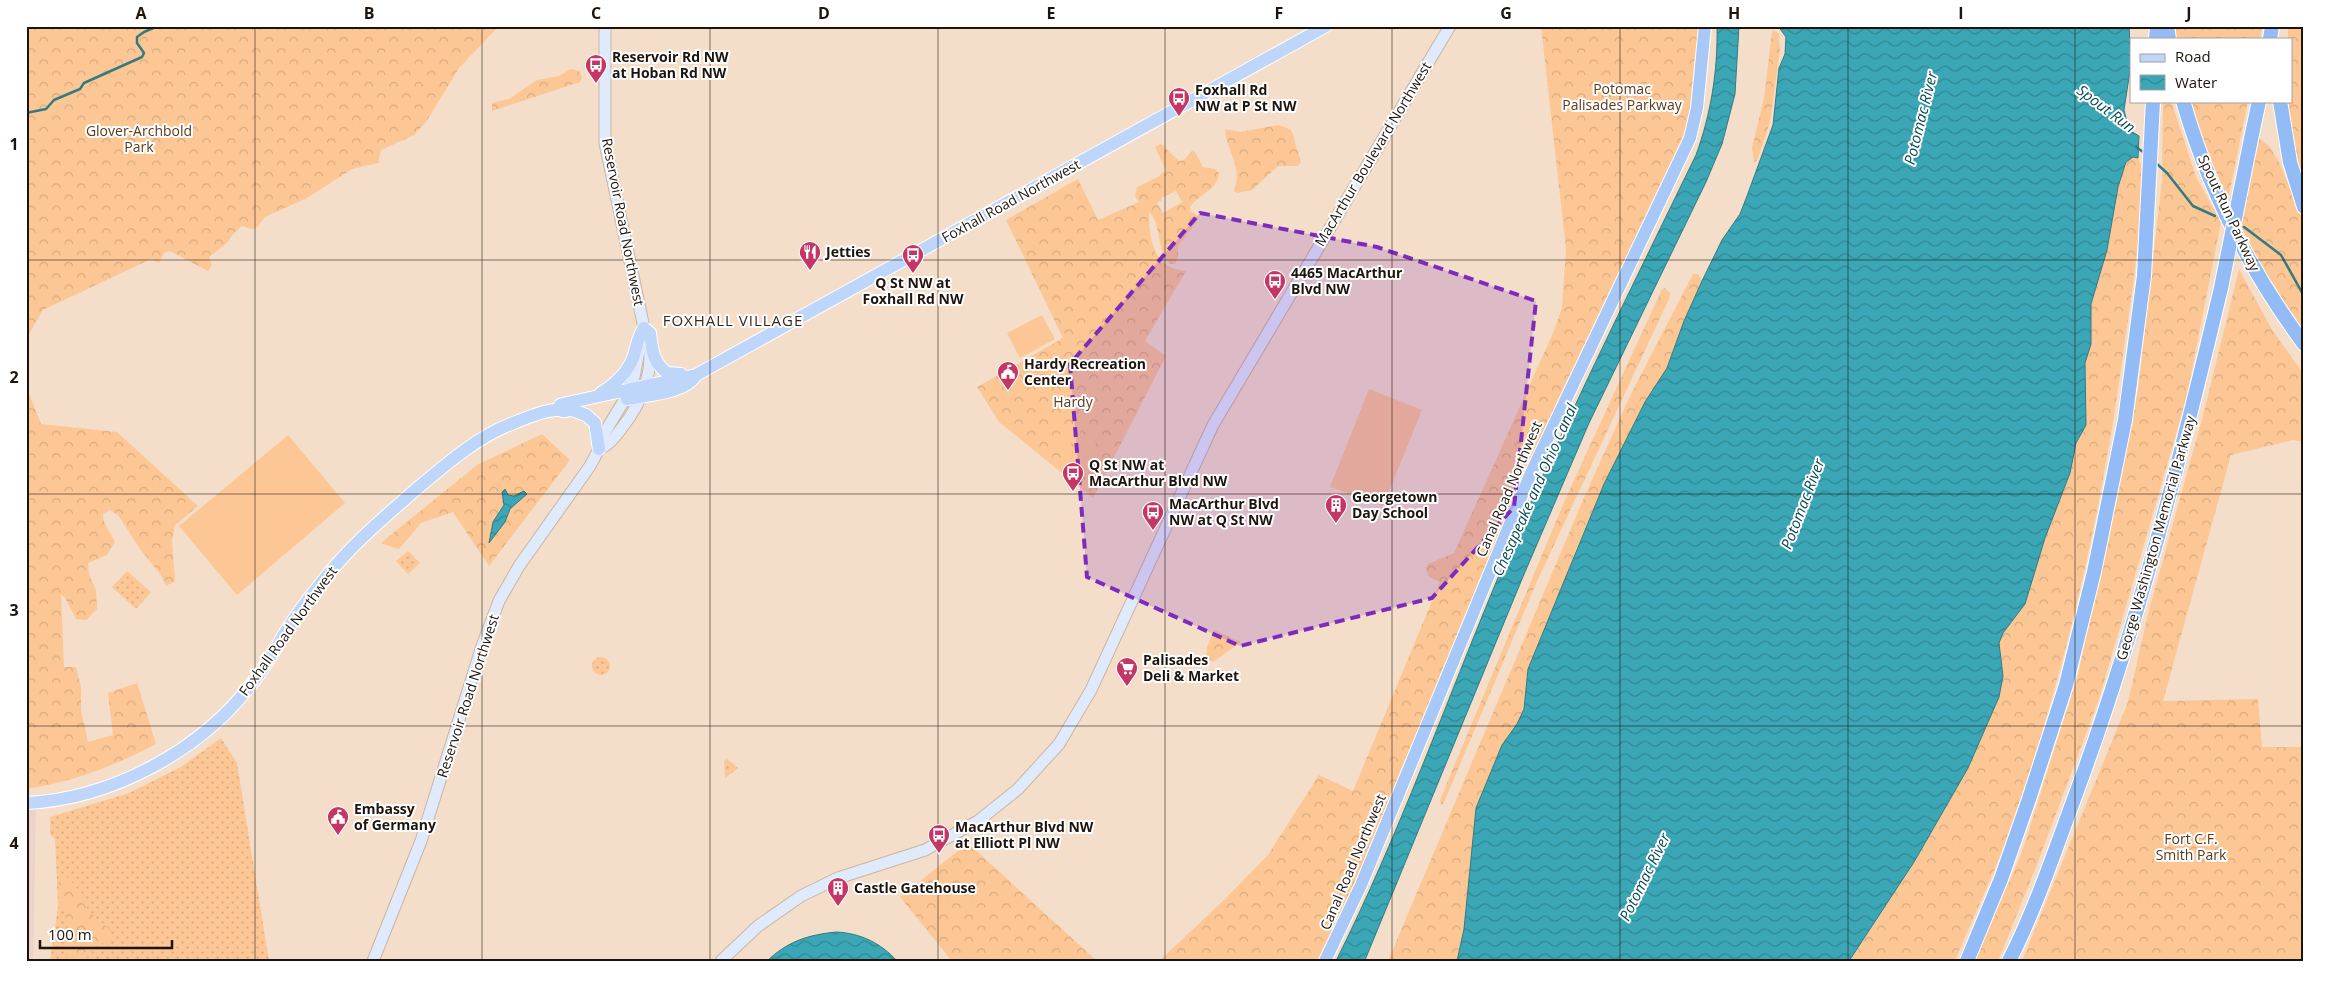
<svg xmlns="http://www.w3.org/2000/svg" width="2330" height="987" font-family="'Open Sans',sans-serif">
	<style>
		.education { fill: #ebd2cb }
		.grass { fill: url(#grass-dots) }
		.forest { fill: url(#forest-crowns); fill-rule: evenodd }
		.pitch { fill: #fcc794 }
		.water { fill: url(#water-waves); stroke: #327b83 }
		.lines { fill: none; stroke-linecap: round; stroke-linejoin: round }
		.stream { stroke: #327b83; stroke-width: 2.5 }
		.secondary-casing { stroke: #cbb5a1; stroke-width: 13 }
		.primary-casing { stroke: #fff; stroke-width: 14 }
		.trunk-casing { stroke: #fff; stroke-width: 14 }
		.motorway-casing { stroke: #fff; stroke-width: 16 }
		.secondary { stroke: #dfebfc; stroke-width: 11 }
		.primary { stroke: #bed6fa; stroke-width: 12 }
		.trunk { stroke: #a8c8f8; stroke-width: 12 }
		.motorway { stroke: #93bbf6; stroke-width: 14 }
		.motorway-bridge-casing { stroke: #fff; stroke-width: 16; stroke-linecap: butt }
		.motorway-bridge { stroke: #93bbf6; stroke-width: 14 }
		.marked { fill: #7b2cbf; fill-opacity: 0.2; stroke: #7b2cbf; stroke-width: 4; stroke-dasharray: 10 6; stroke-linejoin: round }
		.grid { fill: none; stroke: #1c140d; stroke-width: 1; stroke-opacity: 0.55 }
		.labels { text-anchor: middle; stroke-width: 4; stroke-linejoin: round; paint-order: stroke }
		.poi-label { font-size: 14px; font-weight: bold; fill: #1c140d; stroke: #fff; text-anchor: start }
		.park-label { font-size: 14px; fill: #583a1c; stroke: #fff }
		.street-label { font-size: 14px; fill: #1c140d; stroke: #fff }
		.water-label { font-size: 15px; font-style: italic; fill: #094a52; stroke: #fff }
		.neighbourhood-label { font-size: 15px; letter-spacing: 1px; fill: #392818; stroke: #fff }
		.neatline { fill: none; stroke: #1c140d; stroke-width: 2 }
		.grid-label { font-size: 16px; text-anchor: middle; font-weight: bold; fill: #1c140d }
	</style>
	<defs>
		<pattern id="grass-dots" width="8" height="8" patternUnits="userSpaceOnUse" patternTransform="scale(1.25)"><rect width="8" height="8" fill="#fcc794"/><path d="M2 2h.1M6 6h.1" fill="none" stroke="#d7aa7e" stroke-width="1.8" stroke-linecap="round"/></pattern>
		<pattern id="forest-crowns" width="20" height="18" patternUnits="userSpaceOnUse" patternTransform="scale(1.25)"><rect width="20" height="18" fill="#fcc794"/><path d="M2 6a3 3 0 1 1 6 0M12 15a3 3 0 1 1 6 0" fill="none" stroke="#d7aa7e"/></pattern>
		<pattern id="water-waves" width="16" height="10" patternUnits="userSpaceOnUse" patternTransform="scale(1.25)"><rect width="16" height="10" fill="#3ba7b6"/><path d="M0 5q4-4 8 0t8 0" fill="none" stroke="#318792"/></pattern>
	</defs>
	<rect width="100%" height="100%" fill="#f4dec9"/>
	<!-- education -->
	<polygon class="education" points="36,802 33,961 26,961 26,812"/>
	<!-- grass -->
	<g class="grass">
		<polygon points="408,551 420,563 408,574 396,561"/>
		<polygon points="127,571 151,592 136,609 112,587"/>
		<circle cx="601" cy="666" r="9"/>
		<polygon points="221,738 237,763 269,961 50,961 58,907 55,839 50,834 50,817 129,793 181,767"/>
		<polygon points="727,759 738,768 725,778 724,761"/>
	</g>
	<!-- forest -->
	<g class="forest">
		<polygon points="26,26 499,26 459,68 426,122 414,135 381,150 378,163 352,169 307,198 265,217 257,227 252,229 242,226 234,233 226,244 209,257 212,265 208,271 170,251 164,253 159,263 151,259 43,310 26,339"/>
		<polygon points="1541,26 1700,26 1688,127 1353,892 1319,961 1159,961 1222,902 1268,855 1319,775 1353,791 1440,582 1429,577 1426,569 1428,564 1454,553 1553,333 1562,308 1566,249"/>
		<polygon points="2175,26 2262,26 2260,39 2176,39"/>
		<polygon points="2288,26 2304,26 2304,186 2287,120 2287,101 2291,101 2291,39 2288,39"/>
		<polygon points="1774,30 1779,34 1780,51 1770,122 1757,161 1754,162 1752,148 1764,98 1772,32"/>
		<polygon points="571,69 579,71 582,77 580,82 492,111 492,103 509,99 537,80 559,76"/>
		<polygon points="2163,101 2171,101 2196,177 2221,222 2186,400 2099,699 2036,867 1998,961 1974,961 2021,855 2078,675 2138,391 2162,180"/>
		<polygon points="2190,101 2248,101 2227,205 2202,143"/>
		<path d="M 1278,125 C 1297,130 1292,135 1297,149 C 1298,154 1300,157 1301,162 L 1298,166 L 1278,166 L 1252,190 L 1237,193 L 1234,191 C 1243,165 1227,154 1225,129 L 1240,132 Z"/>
		<polygon points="2259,138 2270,147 2280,164 2304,221 2304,332 2282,301 2240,232"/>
		<path d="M 1161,144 L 1179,161 L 1184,160 L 1192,151 L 1195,152 L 1203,167 L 1215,169 L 1219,173 C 1217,191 1199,194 1190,207 L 1191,211 L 1198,216 L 1198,219 L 1178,246 L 1178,257 L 1175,264 L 1171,264 C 1155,251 1163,226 1149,212 C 1149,239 1153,269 1186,271 L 1145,341 L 1166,356 L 1093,498 L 999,422 L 977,387 L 1063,338 L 1006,220 L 1078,179 L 1098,220 L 1139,202 L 1135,196 L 1137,187 L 1158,177 L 1166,170 L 1155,147 ZM 1176,191 L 1182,202 L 1163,213 L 1157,203 L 1162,200 L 1161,198 Z"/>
		<path d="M 2133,157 L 2138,158 L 2141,165 C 2143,231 2131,296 2122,362 C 2099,526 2062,687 2005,843 C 1990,883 1971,922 1955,961 L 1849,961 L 1914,862 L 1968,768 L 1999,697 L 2003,676 L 1999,643 L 2003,633 L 2025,604 L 2045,538 L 2070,473 L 2076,443 L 2086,425 L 2085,363 L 2091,344 L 2091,305 L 2107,250 L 2118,187 L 2126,162 Z"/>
		<polygon points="2239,269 2271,328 2304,375 2304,442 2293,440 2231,455 2163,701 2258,699 2262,747 2304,747 2304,961 2022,961 2128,702 2149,610 2204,412"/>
		<polygon points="1693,274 1698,274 1702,281 1684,321 1667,368 1645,402 1604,484 1576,549 1561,591 1528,668 1524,709 1517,724 1502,745 1476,808 1464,929 1457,961 1388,961 1583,500 1630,396"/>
		<polygon points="1665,288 1670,293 1669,299 1538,579 1446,798 1442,805 1441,804 1440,800 1564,502 1662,289"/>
		<path d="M 26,377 L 29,394 L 41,424 L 117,432 L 198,506 L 175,525 L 172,540 L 175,581 L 166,586 L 161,575 L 140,549 L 118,515 L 110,510 L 103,514 C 102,523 111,533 115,542 L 107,555 L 88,563 L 89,574 L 96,590 L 97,609 L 86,620 L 76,619 L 65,598 L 61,594 L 64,667 L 76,667 L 81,687 L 81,710 L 88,742 L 113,735 L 108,693 L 137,683 L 156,744 C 114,766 73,782 26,789 Z"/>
		<polygon points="542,434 570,460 489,566 453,512 421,523 399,549 381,543 477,465"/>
		<polygon points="1214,630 1241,642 1213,662 1206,657 1207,647"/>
		<polygon points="968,843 1097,961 952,961 900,897"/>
		<path d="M 60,874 C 76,878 78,897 87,908 C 93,917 103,923 111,930 L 109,940 L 81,954 L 94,961 L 67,961 L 68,929 L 58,886 Z"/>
	</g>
	<!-- pitch -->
	<g class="pitch">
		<polygon points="1042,315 1055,339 1020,358 1007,333"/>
		<polygon points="1369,389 1422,410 1383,506 1330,487"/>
		<polygon points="1070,422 1081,431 1062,456 1050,447"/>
		<polygon points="1085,434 1096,443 1077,468 1065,459"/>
		<polygon points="288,435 345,503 237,595 179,526"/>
	</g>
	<!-- water -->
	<g class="water">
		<path d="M 1717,26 L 1739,26 L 1735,94 L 1722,144 L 1706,182 L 1589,423 L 1522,579 L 1365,960 L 1336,961 C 1399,835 1446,702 1500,573 C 1560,431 1629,293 1696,155 C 1711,114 1718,70 1717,26 Z"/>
		<polygon points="1778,26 2129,26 2131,64 2124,110 2129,130 2139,136 2138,158 2133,157 2126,162 2118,187 2107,250 2091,304 2091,344 2085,363 2086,425 2076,443 2070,473 2045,538 2025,604 2003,633 1999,643 2003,676 1999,697 1968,768 1914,862 1849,961 1457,961 1464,929 1476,808 1502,745 1517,724 1524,709 1528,669 1604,484 1645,402 1667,368 1684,321 1702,281 1722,240 1740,214 1747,196 1773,125 1779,68 1785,54 1786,37"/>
		<polygon points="505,489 508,495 514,496 524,491 527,494 510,509 505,522 489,543 493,522 504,505 502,492"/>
		<path d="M 836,932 C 860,933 881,943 897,961 L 767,961 C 788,941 808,935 836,932 Z"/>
	</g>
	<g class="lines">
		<!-- stream -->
		<g class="stream">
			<polyline points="26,113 46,109 54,100 80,89 84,83 142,57 144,53 137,43 137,37 144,32 158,26"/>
			<polyline points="2136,147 2146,154"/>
			<polyline points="2156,163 2167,173 2193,206 2215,216"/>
			<polyline points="2244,227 2281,255 2304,296"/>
		</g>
		<!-- secondary casing -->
		<g class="secondary-casing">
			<g id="secondary">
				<path d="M 599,449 C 609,445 614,438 621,429 C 643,402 659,362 644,328 L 605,143 L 605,26"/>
				<polyline points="373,961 421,841 482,646 499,601 519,566 590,466 599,449 600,440 625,399 634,377 639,351"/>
				<polyline points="721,961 758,926 801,896 838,878 925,850 978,821 1018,789 1059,744 1091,690 1213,425 1450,26"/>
			</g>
		</g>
		<!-- primary casing -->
		<g class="primary-casing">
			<g id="primary">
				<path d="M 601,393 C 614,385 627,373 633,358 C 637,347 637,338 644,328 L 650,333 C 652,350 653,362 667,373 L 681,374"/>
				<path d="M 627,399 C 647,395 686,393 696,375"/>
				<polyline points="558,409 560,405 567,403 696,375 1326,26"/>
				<polyline points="572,410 586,415 595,423 599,449"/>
				<path d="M 26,803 C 112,799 202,750 253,682 C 267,665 277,646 288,628 C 298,612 310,597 322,582 C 348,548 381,520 413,492 C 444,466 477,436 516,422 C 528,417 543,411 555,410 C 560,409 562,412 566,411"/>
			</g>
		</g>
		<!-- trunk casing -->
		<g class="trunk-casing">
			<polyline id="trunk" points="1325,961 1361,885 1531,473 1690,138 1697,108 1705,26"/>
		</g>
		<!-- motorway casing -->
		<g class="motorway-casing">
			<g id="motorway">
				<polyline points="2167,26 2169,39"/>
				<polyline points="2156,39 2157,26"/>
				<polyline points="2270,39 2272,26"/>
				<path d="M 2183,101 C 2208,188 2250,271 2304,344"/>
				<polyline points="2280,101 2290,162 2304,207"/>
				<polyline points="2251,139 2259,101"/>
				<polyline points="1967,961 2001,879 2029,799 2066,685 2094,572 2125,420 2144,276 2153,101"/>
				<path d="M 2009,961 C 2035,910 2054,853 2074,799 C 2136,632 2180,461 2221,288"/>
			</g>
		</g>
		<!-- secondary -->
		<use href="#secondary" class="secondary"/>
		<!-- primary -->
		<use href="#primary" class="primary"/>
		<!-- trunk -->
		<use href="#trunk" class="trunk"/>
		<!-- motorway -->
		<use href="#motorway" class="motorway"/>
		<!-- motorway-bridge casing -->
		<g class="motorway-bridge-casing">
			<polyline id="motorway-bridge" points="2221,288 2251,139"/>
		</g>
		<!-- motorway-bridge -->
		<use href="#motorway-bridge" class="motorway-bridge"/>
	</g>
	<!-- marked area -->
	<path class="marked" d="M 1200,213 L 1377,247 L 1536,301 L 1514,507 L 1432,598 L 1240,646 L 1087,577 L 1070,364 Z"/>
	<!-- grid -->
	<path class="grid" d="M 255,26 L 255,961M 482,26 L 482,961M 710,26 L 710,961M 938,26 L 938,961M 1165,26 L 1165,961M 1392,26 L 1392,961M 1620,26 L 1620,961M 1848,26 L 1848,961M 2075,26 L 2075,961M 26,260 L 2304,260M 26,494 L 2304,494M 26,726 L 2304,726"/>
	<!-- icons -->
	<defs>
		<g id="bus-pin" transform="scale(1.125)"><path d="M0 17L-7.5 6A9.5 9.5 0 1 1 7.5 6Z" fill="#c33665" stroke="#fff"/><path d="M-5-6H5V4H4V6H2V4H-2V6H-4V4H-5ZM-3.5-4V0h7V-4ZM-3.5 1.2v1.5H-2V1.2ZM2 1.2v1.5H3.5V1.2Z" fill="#fff"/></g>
		<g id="restaurant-pin" transform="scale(1.125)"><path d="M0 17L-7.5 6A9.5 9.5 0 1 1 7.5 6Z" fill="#c33665" stroke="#fff"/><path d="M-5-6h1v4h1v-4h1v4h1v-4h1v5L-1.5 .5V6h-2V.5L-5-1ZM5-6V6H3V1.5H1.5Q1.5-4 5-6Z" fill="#fff"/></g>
		<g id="civic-pin" transform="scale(1.125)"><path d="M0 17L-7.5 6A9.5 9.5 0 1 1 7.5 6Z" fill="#c33665" stroke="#fff"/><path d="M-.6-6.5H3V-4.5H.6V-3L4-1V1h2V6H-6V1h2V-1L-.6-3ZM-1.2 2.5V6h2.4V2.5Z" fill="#fff"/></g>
		<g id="building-pin" transform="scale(1.125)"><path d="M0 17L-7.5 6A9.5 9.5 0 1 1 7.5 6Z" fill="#c33665" stroke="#fff"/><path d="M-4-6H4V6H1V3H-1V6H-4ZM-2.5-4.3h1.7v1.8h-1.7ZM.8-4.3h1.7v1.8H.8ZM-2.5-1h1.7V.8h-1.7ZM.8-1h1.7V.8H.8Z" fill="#fff"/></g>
		<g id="supermarket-pin" transform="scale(1.125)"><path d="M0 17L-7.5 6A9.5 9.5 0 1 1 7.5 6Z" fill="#c33665" stroke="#fff"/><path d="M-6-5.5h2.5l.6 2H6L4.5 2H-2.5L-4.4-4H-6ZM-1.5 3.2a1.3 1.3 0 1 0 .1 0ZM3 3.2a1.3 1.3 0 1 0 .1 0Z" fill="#fff"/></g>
	</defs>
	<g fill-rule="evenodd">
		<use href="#bus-pin" x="596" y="65"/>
		<use href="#bus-pin" x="1179" y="98"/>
		<use href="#restaurant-pin" x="810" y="252"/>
		<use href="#bus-pin" x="913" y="255"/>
		<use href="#bus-pin" x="1275" y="281"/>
		<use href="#civic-pin" x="1008" y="372"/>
		<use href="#bus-pin" x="1073" y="473"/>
		<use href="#building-pin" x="1336" y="505"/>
		<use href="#bus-pin" x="1153" y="512"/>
		<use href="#supermarket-pin" x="1127" y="668"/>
		<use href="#civic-pin" x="338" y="817"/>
		<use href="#bus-pin" x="939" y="835"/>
		<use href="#building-pin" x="838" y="888"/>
	</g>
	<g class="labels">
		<!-- poi labels -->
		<g class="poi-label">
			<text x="612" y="62">Reservoir Rd NW<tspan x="612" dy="16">at Hoban Rd NW</tspan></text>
			<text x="1195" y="95">Foxhall Rd<tspan x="1195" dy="16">NW at P St NW</tspan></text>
			<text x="826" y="257">Jetties</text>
			<text x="1291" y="278">4465 MacArthur<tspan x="1291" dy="16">Blvd NW</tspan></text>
			<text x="913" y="288" text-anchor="middle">Q St NW at<tspan x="913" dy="16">Foxhall Rd NW</tspan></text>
			<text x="1024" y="369">Hardy Recreation<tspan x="1024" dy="16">Center</tspan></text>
			<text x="1089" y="470">Q St NW at<tspan x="1089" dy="16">MacArthur Blvd NW</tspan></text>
			<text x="1352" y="502">Georgetown<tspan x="1352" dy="16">Day School</tspan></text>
			<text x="1169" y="509">MacArthur Blvd<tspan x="1169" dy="16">NW at Q St NW</tspan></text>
			<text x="1143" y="665">Palisades<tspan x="1143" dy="16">Deli &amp; Market</tspan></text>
			<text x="354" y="814">Embassy<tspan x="354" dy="16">of Germany</tspan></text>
			<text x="955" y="832">MacArthur Blvd NW<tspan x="955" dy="16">at Elliott Pl NW</tspan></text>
			<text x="854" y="893">Castle Gatehouse</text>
		</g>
		<!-- park labels -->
		<g class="park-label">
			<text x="1622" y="94">Potomac<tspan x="1622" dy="16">Palisades Parkway</tspan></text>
			<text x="139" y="136">Glover-Archbold<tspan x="139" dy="16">Park</tspan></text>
			<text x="1073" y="407">Hardy</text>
			<text x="2191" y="844">Fort C.F.<tspan x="2191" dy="16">Smith Park</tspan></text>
		</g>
		<!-- street labels -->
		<g class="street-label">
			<text transform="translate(1373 154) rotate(-59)" y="5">MacArthur Boulevard Northwest</text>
			<text transform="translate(1011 201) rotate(-29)" y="5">Foxhall Road Northwest</text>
			<text transform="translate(2229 213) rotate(65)" y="5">Spout Run Parkway</text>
			<text transform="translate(623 222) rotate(79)" y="5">Reservoir Road Northwest</text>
			<text transform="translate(1509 489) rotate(-67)" y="5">Canal Road Northwest</text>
			<text transform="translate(2156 538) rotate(-74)" y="5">George Washington Memorial Parkway</text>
			<text transform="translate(288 631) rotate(-54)" y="5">Foxhall Road Northwest</text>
			<text transform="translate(468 696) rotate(-72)" y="5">Reservoir Road Northwest</text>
			<text transform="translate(1353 862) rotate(-67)" y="5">Canal Road Northwest</text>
		</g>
		<!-- water labels -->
		<g class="water-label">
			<text transform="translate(2106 109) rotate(37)" y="5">Spout Run</text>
			<text transform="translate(1921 118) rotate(-76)" y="5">Potomac River</text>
			<text transform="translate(1535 490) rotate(-66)" y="5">Chesapeake and Ohio Canal</text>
			<text transform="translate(1803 504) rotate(-69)" y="5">Potomac River</text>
			<text transform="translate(1645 877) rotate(-64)" y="5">Potomac River</text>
		</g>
		<!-- neighbourhood labels -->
		<g class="neighbourhood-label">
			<text x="733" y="326">FOXHALL VILLAGE</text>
		</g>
	</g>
	<!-- border -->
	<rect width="2330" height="987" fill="none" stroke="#ffffff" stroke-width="55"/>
	<!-- legend -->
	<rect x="2130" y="38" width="162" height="65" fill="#ffffff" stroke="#a4a19e"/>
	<rect x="2140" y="54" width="25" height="8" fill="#bed6fa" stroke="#a4a19e"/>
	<text x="2175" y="62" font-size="15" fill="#1c140d">Road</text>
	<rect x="2140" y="75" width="25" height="15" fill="url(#water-waves)" stroke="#a4a19e"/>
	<text x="2175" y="88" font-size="15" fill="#1c140d">Water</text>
	<!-- scale -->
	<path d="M40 940v8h132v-8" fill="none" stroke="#1c140d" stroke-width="2.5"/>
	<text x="48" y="940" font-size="15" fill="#1c140d" stroke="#ffffff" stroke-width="4" paint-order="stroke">100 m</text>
	<rect x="28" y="28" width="2274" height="932" class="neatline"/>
	<g class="grid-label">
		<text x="141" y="19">A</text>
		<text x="369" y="19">B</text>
		<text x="596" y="19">C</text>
		<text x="824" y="19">D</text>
		<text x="1051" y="19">E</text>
		<text x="1279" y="19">F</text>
		<text x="1506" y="19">G</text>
		<text x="1734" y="19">H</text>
		<text x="1961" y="19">I</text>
		<text x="2189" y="19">J</text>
		<text x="14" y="150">1</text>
		<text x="14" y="383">2</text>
		<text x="14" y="616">3</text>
		<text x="14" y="849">4</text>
	</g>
</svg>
